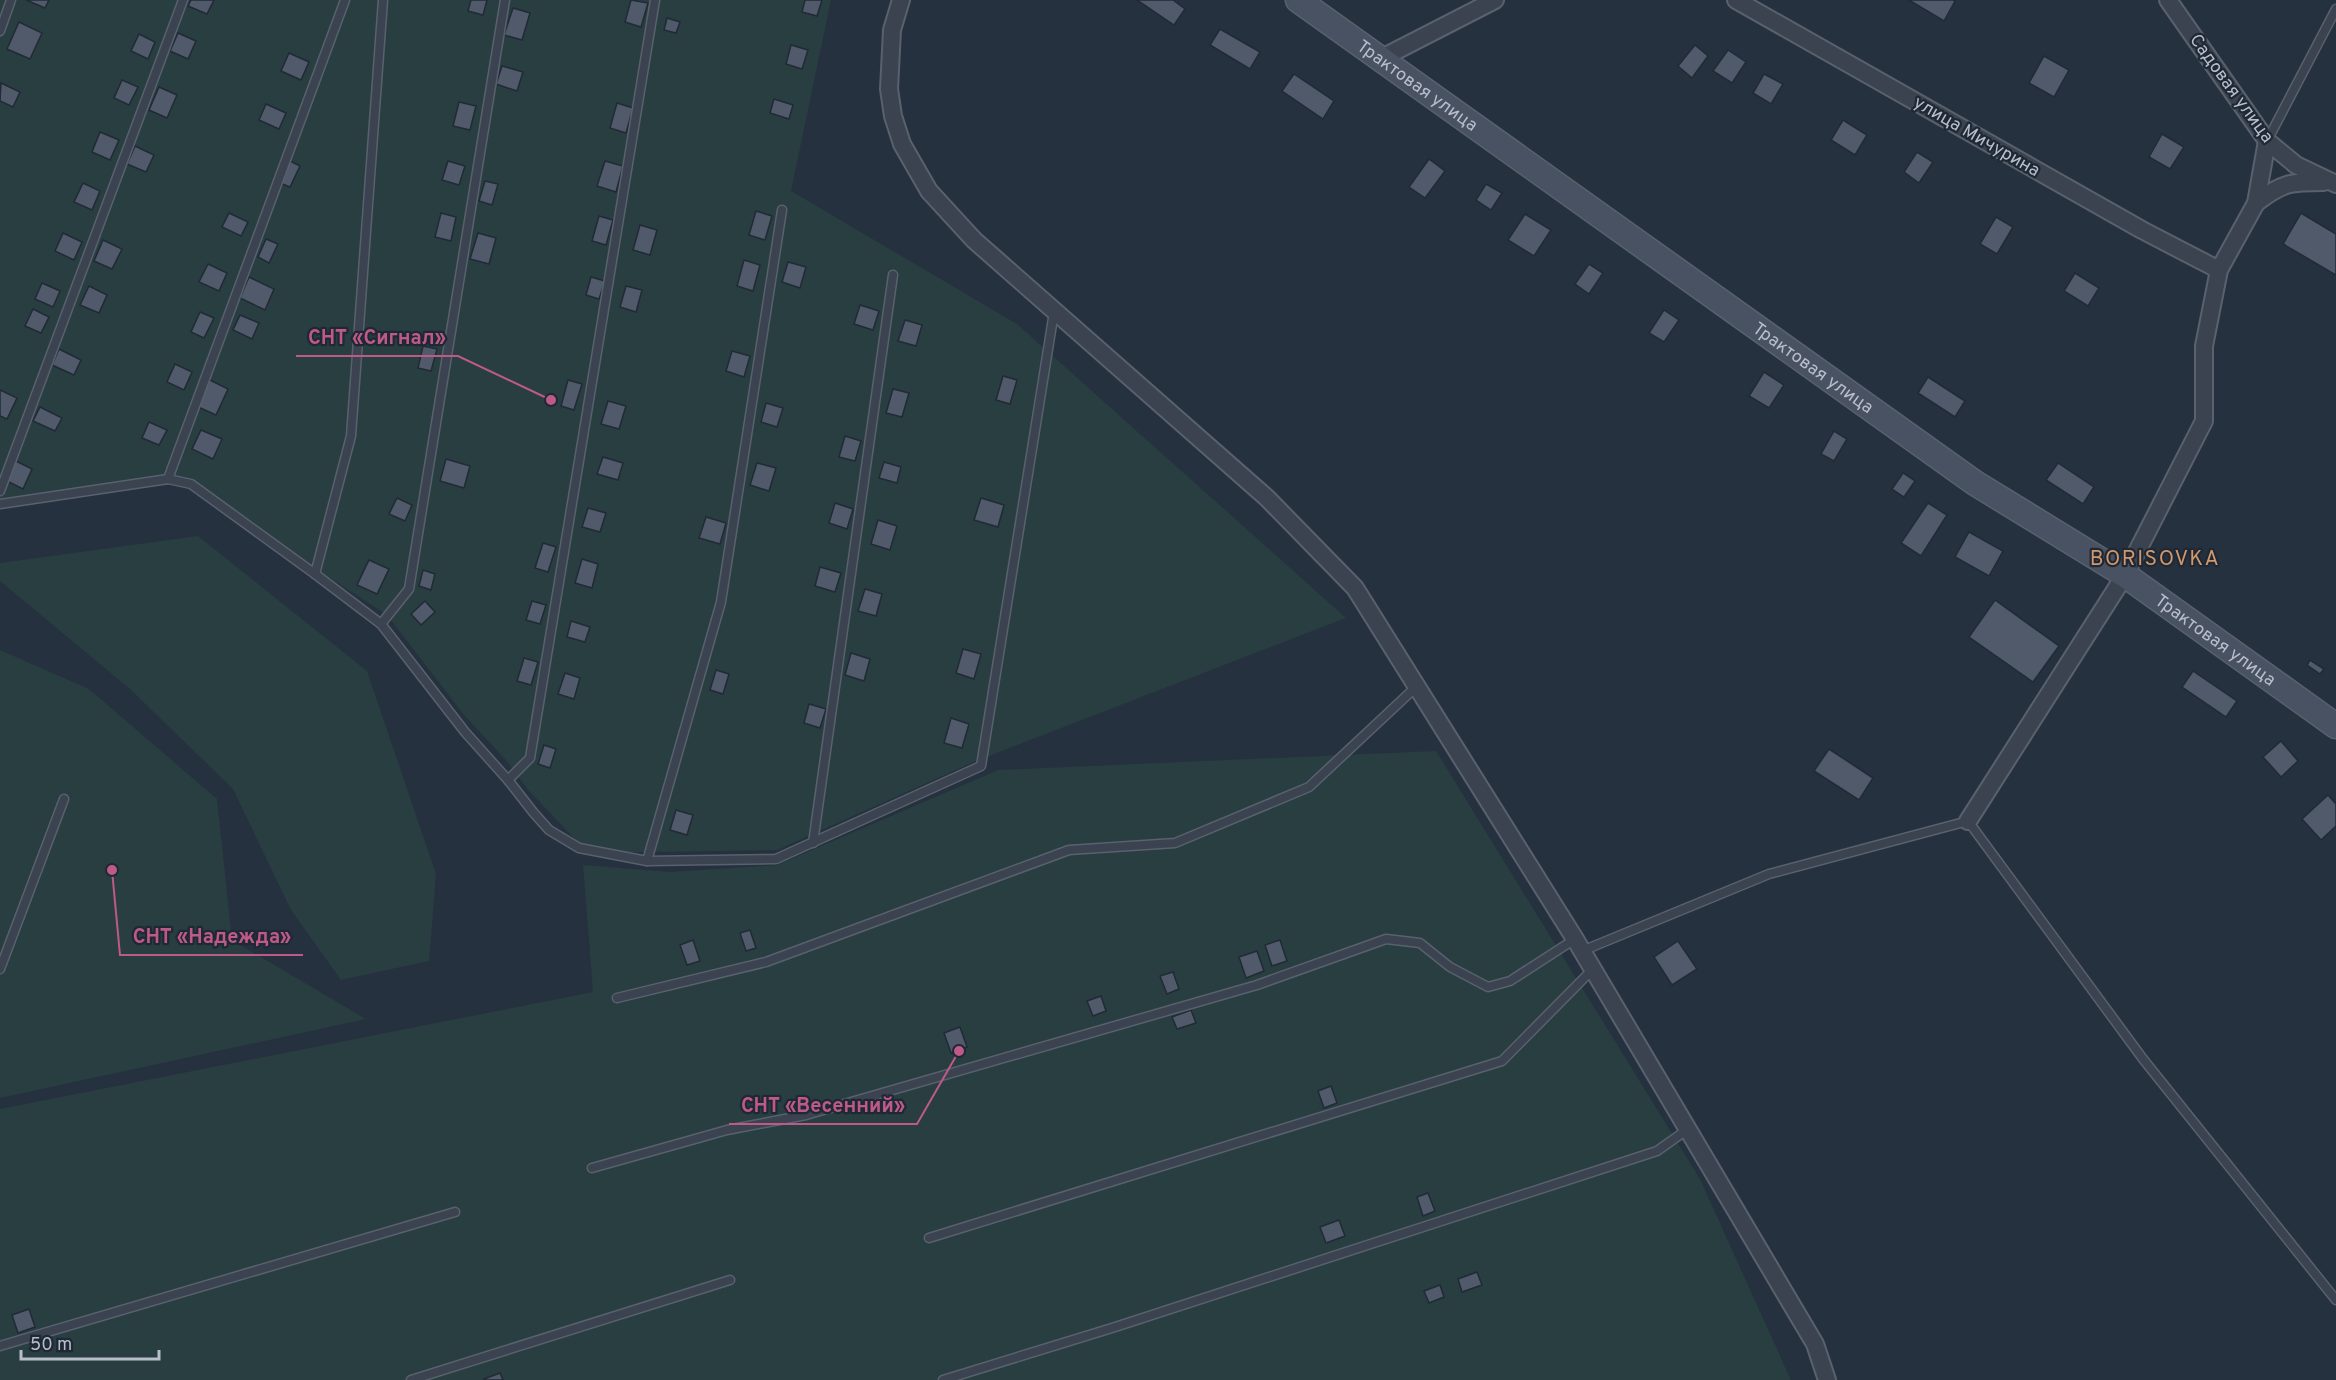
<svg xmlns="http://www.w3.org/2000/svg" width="2336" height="1380" font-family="Overpass,sans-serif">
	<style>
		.green { fill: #283e40 }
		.building { fill: #505a6a; stroke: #212a36; stroke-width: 1.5 }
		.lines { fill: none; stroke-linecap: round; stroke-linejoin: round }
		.lane-casing { stroke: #58616d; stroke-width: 11 }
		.street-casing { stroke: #58616d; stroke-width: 20 }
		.secondary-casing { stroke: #58616d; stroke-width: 27 }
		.lane { stroke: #3a434f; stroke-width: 8 }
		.street { stroke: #3a434f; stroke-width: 16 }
		.secondary { stroke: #495262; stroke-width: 24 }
		.labels { text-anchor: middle; stroke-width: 4.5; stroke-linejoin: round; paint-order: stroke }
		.street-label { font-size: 18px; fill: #b7beca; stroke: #1f2835 }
		.quarter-label { font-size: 21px; letter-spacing: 1.5px; fill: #d2976a; stroke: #1f2835 }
		.leader { fill: none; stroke: #be5a87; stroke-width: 2 }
		.callout-dot { fill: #be5a87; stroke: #1f2835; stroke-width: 2 }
		.callout-label { font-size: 20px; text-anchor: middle; font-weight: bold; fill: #be5a87; stroke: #1f2835; stroke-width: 4.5; stroke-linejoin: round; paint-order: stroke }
	</style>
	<rect width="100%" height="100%" fill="#26313f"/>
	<!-- green -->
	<g class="green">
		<polygon points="0,0 831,0 791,191 1017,324 1346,618 976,761 777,850 588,853 529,791 506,760 464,715 387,615 175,477 0,507"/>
		<polygon points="198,536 367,671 436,874 429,961 341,980 291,910 233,789 130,689 0,581 0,563"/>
		<polygon points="0,650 89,689 217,799 232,940 366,1019 0,1098"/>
		<polygon points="1436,751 1700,1179 1791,1380 0,1380 0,1109 593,992 583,865 670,872 777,865 998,770"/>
	</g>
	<!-- building -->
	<g class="building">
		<polygon points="26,0 49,0 45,8"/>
		<polygon points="191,0 214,0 207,14 188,6"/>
		<polygon points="471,0 487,0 483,15 468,11"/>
		<polygon points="631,0 648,3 641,27 625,22"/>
		<polygon points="805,0 822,0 817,16 802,12"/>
		<polygon points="1137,0 1173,0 1185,9 1174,25"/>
		<polygon points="1909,0 1953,0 1955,1 1944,21"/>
		<polygon points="513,8 530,13 522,40 504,35"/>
		<polygon points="667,18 680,22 676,33 664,30"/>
		<polygon points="19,22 42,33 30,59 7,49"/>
		<polygon points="1220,29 1260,52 1250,69 1210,45"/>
		<polygon points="178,33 196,41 188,59 170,51"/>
		<polygon points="139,34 155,42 148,59 131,51"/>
		<polygon points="791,45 808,50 802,69 786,64"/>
		<polygon points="1695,45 1708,56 1692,78 1678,66"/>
		<polygon points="1728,50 1746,62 1732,83 1713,71"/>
		<polygon points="289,53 309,62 301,80 281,71"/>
		<polygon points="2044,56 2069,70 2054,97 2029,83"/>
		<polygon points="502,66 523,72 517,91 496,84"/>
		<polygon points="1294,74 1334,101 1323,119 1282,91"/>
		<polygon points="1764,74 1783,84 1771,104 1753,93"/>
		<polygon points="122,80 138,87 129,105 114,98"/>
		<polygon points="1,83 20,92 13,107 0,101"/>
		<polygon points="159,87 177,95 167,118 149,110"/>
		<polygon points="774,99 793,105 789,119 770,113"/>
		<polygon points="459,102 476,106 470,130 453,126"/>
		<polygon points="617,103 633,108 626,133 610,128"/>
		<polygon points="266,104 286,113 279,129 259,120"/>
		<polygon points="1843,120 1867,135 1855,155 1831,140"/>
		<polygon points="100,132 119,140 110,160 92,152"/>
		<polygon points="2162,134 2184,147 2170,169 2149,157"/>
		<polygon points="135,146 154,155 146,172 127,164"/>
		<polygon points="1917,152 1933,162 1919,183 1904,172"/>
		<polygon points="1429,159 1445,171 1425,198 1409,187"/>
		<polygon points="290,161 300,166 290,187 280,183"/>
		<polygon points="448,161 465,166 459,185 442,180"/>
		<polygon points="605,161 623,166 616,192 597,186"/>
		<polygon points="485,181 498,184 492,205 479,201"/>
		<polygon points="83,183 100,191 92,210 74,202"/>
		<polygon points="1486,184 1502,193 1491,210 1476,200"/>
		<polygon points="756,211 772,216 765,240 749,235"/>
		<polygon points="229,213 248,222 241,236 222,227"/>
		<polygon points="441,213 456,217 451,241 435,237"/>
		<polygon points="2301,213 2336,234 2336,275 2283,244"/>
		<polygon points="1525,214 1551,230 1534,256 1508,240"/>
		<polygon points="599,216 613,220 606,245 592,241"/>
		<polygon points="1996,217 2013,227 1997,254 1980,244"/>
		<polygon points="640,225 657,230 650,255 633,250"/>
		<polygon points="63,233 82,242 74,260 55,251"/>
		<polygon points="478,233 496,238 489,264 470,259"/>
		<polygon points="266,239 278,244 269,263 258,257"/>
		<polygon points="103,240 122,249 112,269 94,261"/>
		<polygon points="744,260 760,265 753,291 737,286"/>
		<polygon points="788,262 806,267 800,288 782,282"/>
		<polygon points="208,264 227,273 219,291 199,282"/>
		<polygon points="1589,264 1603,273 1589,294 1575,284"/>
		<polygon points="2075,273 2099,288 2088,306 2064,291"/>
		<polygon points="249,277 274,289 265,310 240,298"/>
		<polygon points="591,277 605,281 599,299 586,295"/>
		<polygon points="42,283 60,291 53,307 35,299"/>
		<polygon points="89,286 107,295 99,313 80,305"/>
		<polygon points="626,286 642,290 636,312 620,307"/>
		<polygon points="860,305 879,311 873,330 854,324"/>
		<polygon points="33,309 49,317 41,333 25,326"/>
		<polygon points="1664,310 1679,320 1664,342 1649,333"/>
		<polygon points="200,312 214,318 204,338 191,332"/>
		<polygon points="240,315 259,323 252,339 233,330"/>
		<polygon points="905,320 922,325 916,346 898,341"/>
		<polygon points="423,346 437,349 431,371 418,368"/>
		<polygon points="59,349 81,360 74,375 52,365"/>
		<polygon points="732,351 750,356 744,377 726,371"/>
		<polygon points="175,364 192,372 184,390 167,382"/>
		<polygon points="1764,372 1784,385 1769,408 1749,396"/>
		<polygon points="1003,376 1017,380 1010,404 996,400"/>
		<polygon points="1928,377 1965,401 1955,417 1918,393"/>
		<polygon points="208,379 228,389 216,415 196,406"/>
		<polygon points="568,380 582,384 574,410 561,406"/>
		<polygon points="893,389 909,393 902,417 886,413"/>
		<polygon points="0,390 17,398 7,419 0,416"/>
		<polygon points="608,401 626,406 619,429 601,424"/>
		<polygon points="766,403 783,408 777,427 761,422"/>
		<polygon points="40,407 62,418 55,431 33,421"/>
		<polygon points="149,422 167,430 159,445 142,438"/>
		<polygon points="201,430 222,439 213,459 192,449"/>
		<polygon points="1834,431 1847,439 1834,461 1821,454"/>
		<polygon points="845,436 861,441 855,461 839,457"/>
		<polygon points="603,457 623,463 618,480 597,474"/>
		<polygon points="446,459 470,466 464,488 440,481"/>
		<polygon points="16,461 32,469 23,489 7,481"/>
		<polygon points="884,462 901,467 897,483 879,478"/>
		<polygon points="757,463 776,468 769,491 750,485"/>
		<polygon points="2058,463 2094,487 2083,504 2046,480"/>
		<polygon points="1903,473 1915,481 1904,497 1892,489"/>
		<polygon points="397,498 412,505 405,521 389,514"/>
		<polygon points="981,498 1004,505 998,527 974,520"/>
		<polygon points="835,503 853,509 847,529 829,523"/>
		<polygon points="1928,503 1947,515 1921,556 1901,543"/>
		<polygon points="588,508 606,513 600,532 582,527"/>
		<polygon points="706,517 726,523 720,544 699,538"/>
		<polygon points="878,520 897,526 890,550 871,544"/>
		<polygon points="1969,532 2003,551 1989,576 1955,557"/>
		<polygon points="543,543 556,547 548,572 535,568"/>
		<polygon points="582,559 598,564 592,588 575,583"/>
		<polygon points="369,560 389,569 377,594 357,585"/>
		<polygon points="820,567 841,573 835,592 815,586"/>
		<polygon points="423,570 435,574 431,590 419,586"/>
		<polygon points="865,589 882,594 876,616 858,611"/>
		<polygon points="1995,600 2059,646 2033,682 1969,637"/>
		<polygon points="425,601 435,612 421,625 411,614"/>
		<polygon points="532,601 546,605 540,624 526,620"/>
		<polygon points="571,621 590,627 585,642 567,637"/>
		<polygon points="963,649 981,654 974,679 956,673"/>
		<polygon points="851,653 870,659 864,681 845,675"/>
		<polygon points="524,658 538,662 531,685 517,681"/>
		<polygon points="2310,660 2324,669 2320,674 2307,665"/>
		<polygon points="716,670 729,674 723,694 710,690"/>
		<polygon points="2193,671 2237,701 2226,717 2182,687"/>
		<polygon points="565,673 580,678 574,699 558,694"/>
		<polygon points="809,704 826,709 820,728 804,723"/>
		<polygon points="951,718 969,724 962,748 944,743"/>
		<polygon points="2281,741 2298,761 2281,777 2263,757"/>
		<polygon points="544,745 556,749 550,768 538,764"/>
		<polygon points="1829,749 1873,778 1859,800 1814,771"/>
		<polygon points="2328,795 2336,804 2336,826 2321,840 2302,819"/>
		<polygon points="676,810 693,815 687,835 670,830"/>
		<polygon points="750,930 756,948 746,951 740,933"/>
		<polygon points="693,940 700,961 687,965 680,945"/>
		<polygon points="1280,940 1287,961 1272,966 1265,945"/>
		<polygon points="1678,941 1697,969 1672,985 1654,957"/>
		<polygon points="1257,951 1264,971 1246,978 1239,957"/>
		<polygon points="1173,972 1179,989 1167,994 1160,976"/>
		<polygon points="1101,996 1106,1011 1093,1016 1087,1001"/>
		<polygon points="1191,1010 1196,1023 1177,1029 1172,1017"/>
		<polygon points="960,1027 967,1047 951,1053 944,1033"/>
		<polygon points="1331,1086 1337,1103 1324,1108 1318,1091"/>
		<polygon points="1428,1193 1435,1211 1423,1216 1417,1197"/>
		<polygon points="1339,1220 1345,1236 1326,1243 1320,1227"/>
		<polygon points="1477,1272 1482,1285 1462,1292 1458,1279"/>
		<polygon points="1440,1285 1444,1297 1429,1303 1424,1291"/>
		<polygon points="29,1309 35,1327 18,1333 12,1315"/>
		<polygon points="500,1373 503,1380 485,1380 484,1379"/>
	</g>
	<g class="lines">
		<!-- lane casing -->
		<g class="lane-casing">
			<g id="lane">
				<polyline points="0,31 11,0"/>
				<polyline points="2267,141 2336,9"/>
				<polyline points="168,479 345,0"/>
				<polyline points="0,491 183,0"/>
				<polyline points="0,504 168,479 191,484 315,574 351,436 383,0"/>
				<polyline points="315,574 381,624 465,732 508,780 533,812 549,830 579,848 647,861 776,859 981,766 1054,312"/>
				<polyline points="381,624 409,589 505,0"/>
				<polyline points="508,780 530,758 655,0"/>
				<polyline points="813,843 893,275"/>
				<polyline points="647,861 721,602 782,210"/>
				<polyline points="1582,951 1769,874 1968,821 2143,1059 2336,1300"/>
				<polyline points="0,969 64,799"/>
				<polyline points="617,998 766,962 1069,850 1175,843 1309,787 1417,686"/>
				<polyline points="592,1168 727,1130 806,1115 1257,985 1386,939 1420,943 1450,967 1488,987 1510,981 1575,939"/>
				<polyline points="929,1238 1502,1061 1593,969"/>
				<polyline points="0,1346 455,1212"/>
				<polyline points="411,1380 730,1280"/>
				<polyline points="943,1380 1112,1328 1657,1151 1688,1129"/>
			</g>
		</g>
		<!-- street casing -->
		<g class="street-casing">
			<g id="street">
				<polyline points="901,0 892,30 889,89 893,116 902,144 929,191 974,240 1267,498 1355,588 1575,939 1815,1344 1827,1380"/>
				<polyline points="1736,0 2142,230 2219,270"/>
				<polyline points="2168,0 2267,141 2296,165 2336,184"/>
				<polyline points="1380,59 1495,0"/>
				<path d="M 2256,203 C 2283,182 2291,182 2324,182"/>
				<polyline points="1968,821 2125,575 2204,421 2204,346 2219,270 2256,203 2267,141"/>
			</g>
		</g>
		<!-- secondary casing -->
		<g class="secondary-casing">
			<g id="secondary">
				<path id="s1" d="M 1298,0 L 1975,483 L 2125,575 L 2336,726"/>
			</g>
		</g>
		<!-- lane -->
		<use href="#lane" class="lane"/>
		<!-- street -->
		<use href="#street" class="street"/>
		<!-- secondary -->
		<use href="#secondary" class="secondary"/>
	</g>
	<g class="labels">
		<!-- street labels -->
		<g class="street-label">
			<text dy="6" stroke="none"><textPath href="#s1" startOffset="147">Трактовая улица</textPath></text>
			<text transform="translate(2232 88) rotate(54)" y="6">Садовая улица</text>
			<text transform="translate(1977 136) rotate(30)" y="6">улица Мичурина</text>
			<text dy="6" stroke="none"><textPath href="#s1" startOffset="633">Трактовая улица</textPath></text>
			<text dy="6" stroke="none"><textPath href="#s1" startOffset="1119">Трактовая улица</textPath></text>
		</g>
		<!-- quarter labels -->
		<g class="quarter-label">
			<text x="2155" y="565">BORISOVKA</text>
		</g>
	</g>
	<!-- callouts -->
	<path class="leader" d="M551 400L458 356H296M112 870L120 955H303M959 1051L917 1124H729"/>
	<g class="callout-dot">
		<circle cx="551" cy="400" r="6"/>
		<circle cx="112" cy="870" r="6"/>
		<circle cx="959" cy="1051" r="6"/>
	</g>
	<g class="callout-label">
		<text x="377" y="344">СНТ «Сигнал»</text>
		<text x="212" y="943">СНТ «Надежда»</text>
		<text x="823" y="1112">СНТ «Весенний»</text>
	</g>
	<!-- scale -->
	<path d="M21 1350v9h138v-9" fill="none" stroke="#b7beca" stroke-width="3"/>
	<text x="30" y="1350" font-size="18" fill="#b7beca" stroke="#1f2835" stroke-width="4.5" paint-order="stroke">50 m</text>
</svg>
